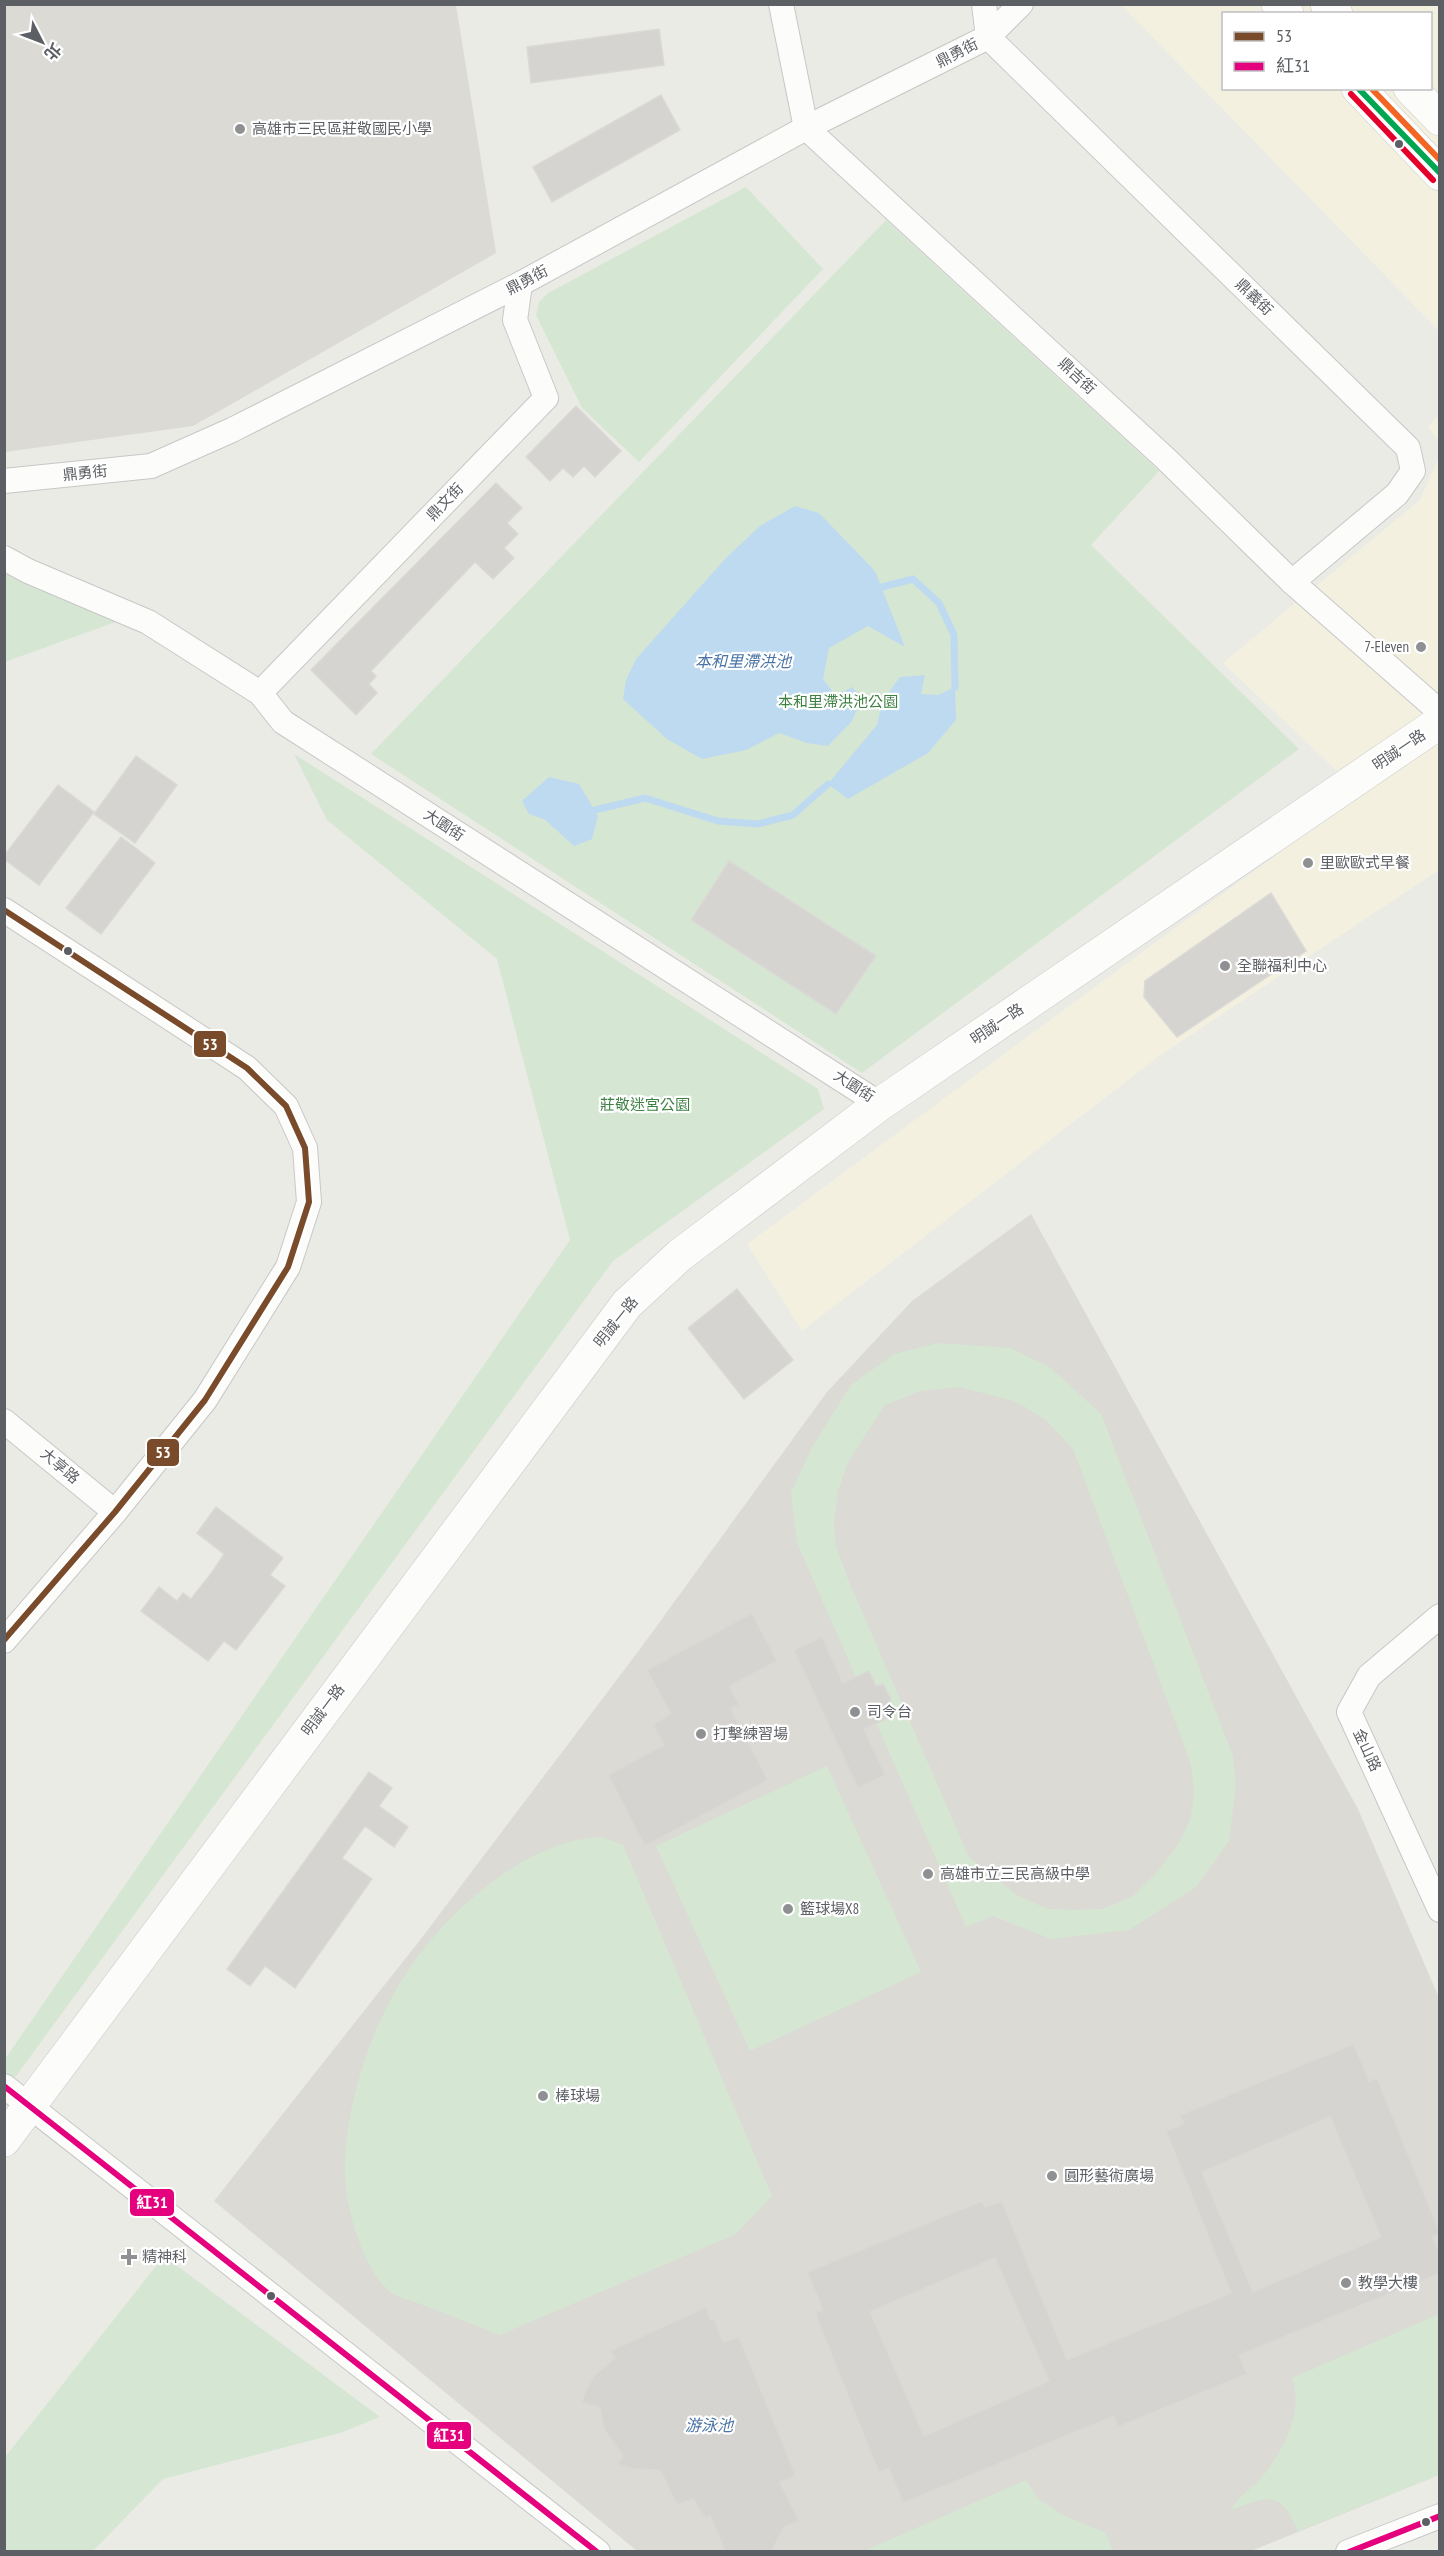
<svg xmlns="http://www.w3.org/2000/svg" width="1444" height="2556" font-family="'PT Sans Narrow','Noto Sans TC',sans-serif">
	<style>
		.commercial { fill: #f3f0e0; fill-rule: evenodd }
		.education { fill: #dbdad5 }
		.green { fill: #d5e6d3; fill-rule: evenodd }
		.water { fill: #bedaf1 }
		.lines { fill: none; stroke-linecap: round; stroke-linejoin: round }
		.stream { stroke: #bedaf1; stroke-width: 7 }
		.building { fill: #d5d4d1; stroke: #dad9d6; stroke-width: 1.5; fill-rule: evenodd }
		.street-casing { stroke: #c7c7c7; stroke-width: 26 }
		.secondary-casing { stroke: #c8c9c8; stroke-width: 34 }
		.street { stroke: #fcfcfb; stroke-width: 24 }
		.secondary { stroke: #fcfcfb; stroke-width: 33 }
		.bus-1-casing { stroke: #fff; stroke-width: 10 }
		.bus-2-casing { stroke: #fff; stroke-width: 10 }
		.bus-3-casing { stroke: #fff; stroke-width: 10 }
		.bus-4-casing { stroke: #fff; stroke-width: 10 }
		.bus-5-casing { stroke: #fff; stroke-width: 10 }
		.bus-1 { stroke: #7a4b2a; stroke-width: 6 }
		.bus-2 { stroke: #e5007d; stroke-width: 6 }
		.bus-3 { stroke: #00a651; stroke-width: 6 }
		.bus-4 { stroke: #e4002b; stroke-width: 6 }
		.bus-5 { stroke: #f26522; stroke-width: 6 }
		.poi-dot { fill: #8e9091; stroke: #fff; stroke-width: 2 }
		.bus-dot { fill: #5c5f63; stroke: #fff; stroke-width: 2 }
		.labels { text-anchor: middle; stroke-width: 4.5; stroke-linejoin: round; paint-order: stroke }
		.street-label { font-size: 15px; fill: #5c5f63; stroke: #fff }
		.poi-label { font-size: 15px; fill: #5c5f63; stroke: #fff; text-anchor: start }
		.park-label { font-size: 15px; fill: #3e8143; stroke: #fff }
		.water-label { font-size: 16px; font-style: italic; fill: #4a74a6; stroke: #fff }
		.line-badge { stroke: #fff; stroke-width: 2 }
		.badge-label { font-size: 16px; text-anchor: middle; font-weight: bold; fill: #fff }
	</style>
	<rect width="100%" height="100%" fill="#ebebe6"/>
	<!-- commercial -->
	<g class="commercial">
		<path d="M 1121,5 L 1439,5 L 1439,331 L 1377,267 ZM 1224,14 L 1430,14 L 1430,88 L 1224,88 Z"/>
		<polygon points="1439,414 1439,441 1428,427"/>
		<polygon points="1439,457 1439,870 1158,1057 802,1331 747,1244 1149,947 1361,794 1223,663 1420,500"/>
	</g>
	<!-- education -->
	<g class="education">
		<polygon points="4,5 456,5 496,253 193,426 5,452"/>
		<polygon points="1031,1214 1358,1809 1439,1998 1439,2475 1251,2551 637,2551 214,2201 420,1940 640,1649 827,1392 912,1301"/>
	</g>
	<!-- green -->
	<g class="green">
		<polygon points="746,187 823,269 639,462 582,408 536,315 539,302 548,293"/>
		<polygon points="886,220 1159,471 1091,545 1299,749 862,1073 371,754"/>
		<polygon points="5,568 121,620 5,662"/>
		<polygon points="294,754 818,1089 824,1109 613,1261 5,2091 5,2059 570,1240 497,959 327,820"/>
		<path d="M 938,1343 L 1010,1348 L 1051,1368 L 1101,1414 L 1233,1756 L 1236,1784 L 1229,1841 L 1196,1887 L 1129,1930 L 1051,1939 L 993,1916 L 966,1927 L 797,1543 L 791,1493 L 812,1447 L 851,1385 L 894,1354 ZM 960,1387 L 1017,1402 L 1046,1420 L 1073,1449 L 1191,1764 L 1194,1793 L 1191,1817 L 1180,1842 L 1159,1870 L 1132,1897 L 1102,1909 L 1074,1910 L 1048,1909 L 1018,1896 L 969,1857 L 849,1582 L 836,1546 L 834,1522 L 838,1491 L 848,1462 L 885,1405 L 920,1391 Z"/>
		<polygon points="827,1766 921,1972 750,2051 656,1846"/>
		<path d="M 601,1837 L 623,1845 L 772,2196 L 736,2234 L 500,2335 C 473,2324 446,2314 420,2304 C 411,2300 397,2298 390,2292 C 369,2273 358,2242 351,2215 C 340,2173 345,2132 356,2090 C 377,2008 419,1939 486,1887 C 511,1867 538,1851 569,1842 C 579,1839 590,1838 601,1837 Z"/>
		<polygon points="164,2256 380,2417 340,2433 163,2479 93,2551 5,2551 5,2457"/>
		<path d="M 1439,2314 L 1439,2475 L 1298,2531 C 1280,2489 1268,2496 1231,2510 C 1238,2496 1253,2488 1263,2476 C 1284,2449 1304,2412 1292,2378 Z"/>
		<polygon points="1026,2480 1037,2498 1063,2515 1106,2533 1113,2551 864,2551"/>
	</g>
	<!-- water -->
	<g class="water">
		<polygon points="795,506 819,513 875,571 905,647 868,626 829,648 823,679 836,696 852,687 862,698 852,721 828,746 807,743 779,733 746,750 702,759 667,739 623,699 626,680 636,659 726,558 760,526"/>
		<polygon points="925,675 921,694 938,695 955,687 956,720 928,753 848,799 828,784 877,725 882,702 900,677"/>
		<polygon points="549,777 579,784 598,816 592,839 574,846 544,819 529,814 522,801"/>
	</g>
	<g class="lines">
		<!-- stream -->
		<g class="stream">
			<polyline points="882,587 913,579 939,603 954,635 955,687"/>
			<polyline points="595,810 645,798 718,821 758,824 793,815 828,784"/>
		</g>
	</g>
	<!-- building -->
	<g class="building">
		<polygon points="659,29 664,65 531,83 527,47"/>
		<polygon points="661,95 680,130 552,202 533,167"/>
		<polygon points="576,406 621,451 595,477 584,466 573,477 563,468 550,481 526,457"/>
		<polygon points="496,483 522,508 507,523 518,534 504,548 514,558 493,579 475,562 371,671 376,676 369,684 377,693 356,715 311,670"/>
		<polygon points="136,756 177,785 135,843 94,814"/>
		<polygon points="58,785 94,812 39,885 4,859 4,856"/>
		<polygon points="121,837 155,863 101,934 66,908"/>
		<polygon points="729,861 876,956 836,1014 691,920"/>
		<polygon points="1271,893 1306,951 1177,1037 1144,997 1145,981"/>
		<polygon points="737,1289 793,1360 744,1399 688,1328"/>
		<polygon points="216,1507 283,1558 270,1575 285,1586 236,1650 224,1641 208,1661 141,1611 159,1587 177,1601 183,1593 191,1599 213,1571 224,1554 197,1533"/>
		<polygon points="752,1613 777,1661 729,1686 739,1705 731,1709 768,1780 645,1846 608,1775 664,1745 653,1724 671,1714 647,1670"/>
		<polygon points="822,1637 843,1683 869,1671 876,1686 883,1684 891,1699 886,1707 890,1717 864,1729 885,1775 858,1788 794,1650"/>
		<polygon points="369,1772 392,1788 379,1806 408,1827 394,1847 365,1826 342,1858 372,1879 295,1988 265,1966 250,1986 227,1969"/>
		<path d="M 1354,2044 L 1369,2081 L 1377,2078 L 1440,2233 L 1432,2237 L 1440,2254 L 1440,2273 L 1239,2355 L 1247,2374 L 1118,2427 L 1114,2416 L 903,2503 L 889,2468 L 879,2473 L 815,2313 L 823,2310 L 807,2272 L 982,2201 L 985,2207 L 1002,2201 L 1067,2360 L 1231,2293 L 1166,2131 L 1184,2124 L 1180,2115 ZM 1330,2117 L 1381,2237 L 1253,2292 L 1202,2172 ZM 995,2258 L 1049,2381 L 924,2436 L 870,2312 Z"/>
		<polygon points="706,2307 711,2320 714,2318 723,2342 739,2337 796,2476 780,2482 799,2521 784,2527 771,2552 725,2551 710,2516 705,2518 693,2499 677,2505 660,2470 633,2469 618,2464 623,2456 604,2429 600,2408 582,2402 585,2392 594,2376 615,2358 610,2351"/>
	</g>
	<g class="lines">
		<!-- street casing -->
		<g class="street-casing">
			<g id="street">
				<polyline points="781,4 806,128 1166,459 1292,582 1440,712"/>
				<polyline points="984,4 988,37 1408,448 1413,471 1397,494 1292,582"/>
				<polyline points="4,481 151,466 232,430 520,284 806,128 988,37 1021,4"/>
				<polyline points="4,558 28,571 148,622 260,693 283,722 880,1104"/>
				<polyline points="260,693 546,398 515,320 520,284"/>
				<polyline points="4,910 247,1068 286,1106 305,1148 309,1202 288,1267 205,1400 115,1512 4,1641"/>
				<polyline points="4,1421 115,1512"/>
				<polyline points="1440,1616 1369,1676 1349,1712 1440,1910"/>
				<polyline points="4,2086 598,2552"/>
				<polyline points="1348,2552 1440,2516"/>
			</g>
		</g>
		<!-- secondary casing -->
		<g class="secondary-casing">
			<g id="secondary">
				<polyline points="1278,4 1287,14"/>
				<polyline points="1327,4 1336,14"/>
				<polyline points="1358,88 1440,174"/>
				<polyline points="1410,88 1440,119"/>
				<polyline points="4,2140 627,1304 680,1255 880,1104 1440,722"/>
			</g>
		</g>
		<!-- street -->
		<use href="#street" class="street"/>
		<!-- secondary -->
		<use href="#secondary" class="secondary"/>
		<!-- bus-1 casing -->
		<g class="bus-1-casing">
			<polyline id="bus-1" points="4,910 247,1068 286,1106 305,1148 309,1202 288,1267 205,1400 115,1512 4,1640"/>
		</g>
		<!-- bus-2 casing -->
		<g class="bus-2-casing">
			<g id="bus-2">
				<polyline points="4,2086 597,2552"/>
				<polyline points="1349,2552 1440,2516"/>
			</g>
		</g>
		<!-- bus-3 casing -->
		<g class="bus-3-casing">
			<polyline id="bus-3" points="1358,88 1440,173"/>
		</g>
		<!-- bus-4 casing -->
		<g class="bus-4-casing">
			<polyline id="bus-4" points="1351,94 1433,180"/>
		</g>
		<!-- bus-5 casing -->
		<g class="bus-5-casing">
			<polyline id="bus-5" points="1371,88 1440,160"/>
		</g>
		<!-- bus-1 -->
		<use href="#bus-1" class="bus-1"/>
		<!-- bus-2 -->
		<use href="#bus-2" class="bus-2"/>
		<!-- bus-3 -->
		<use href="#bus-3" class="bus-3"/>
		<!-- bus-4 -->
		<use href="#bus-4" class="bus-4"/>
		<!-- bus-5 -->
		<use href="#bus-5" class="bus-5"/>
	</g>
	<!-- markers -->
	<g class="poi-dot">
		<circle cx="240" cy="129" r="6"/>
		<circle cx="1421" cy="647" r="6"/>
		<circle cx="1308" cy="863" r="6"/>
		<circle cx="1225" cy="966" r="6"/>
		<circle cx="855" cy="1712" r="6"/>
		<circle cx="701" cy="1734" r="6"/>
		<circle cx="928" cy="1874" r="6"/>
		<circle cx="788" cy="1909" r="6"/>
		<circle cx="543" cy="2096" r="6"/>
		<circle cx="1052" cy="2176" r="6"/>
		<path d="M126 2248h6v6h6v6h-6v6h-6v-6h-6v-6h6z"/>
		<circle cx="1346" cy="2283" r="6"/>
	</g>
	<g class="bus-dot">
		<circle cx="1399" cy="144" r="5"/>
		<circle cx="68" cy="951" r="5"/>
		<circle cx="271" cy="2296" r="5"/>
		<circle cx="1426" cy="2522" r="5"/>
	</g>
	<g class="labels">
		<!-- street labels -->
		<g class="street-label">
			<text transform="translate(957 53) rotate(-27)" y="5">鼎勇街</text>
			<text transform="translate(527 280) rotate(-28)" y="5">鼎勇街</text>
			<text transform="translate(1254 297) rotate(44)" y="5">鼎義街</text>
			<text transform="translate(1077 376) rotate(43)" y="5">鼎吉街</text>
			<text transform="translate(85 473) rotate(-6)" y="5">鼎勇街</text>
			<text transform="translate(445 502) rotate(-46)" y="5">鼎文街</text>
			<text transform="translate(1399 750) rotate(-34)" y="5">明誠一路</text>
			<text transform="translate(444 825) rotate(33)" y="5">大園街</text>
			<text transform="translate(997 1024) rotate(-34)" y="5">明誠一路</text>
			<text transform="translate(854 1086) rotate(33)" y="5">大園街</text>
			<text transform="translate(616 1322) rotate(-51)" y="5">明誠一路</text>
			<text transform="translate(60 1466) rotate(40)" y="5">大享路</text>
			<text transform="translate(323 1710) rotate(-53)" y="5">明誠一路</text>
			<text transform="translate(1367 1750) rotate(65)" y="5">金山路</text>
		</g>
		<!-- poi labels -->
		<g class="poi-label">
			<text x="252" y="134">高雄市三民區莊敬國民小學</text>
			<text x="1409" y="652" text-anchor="end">7-Eleven</text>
			<text x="1320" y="868">里歐歐式早餐</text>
			<text x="1237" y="971">全聯福利中心</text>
			<text x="867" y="1717">司令台</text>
			<text x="713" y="1739">打擊練習場</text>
			<text x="940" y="1879">高雄市立三民高級中學</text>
			<text x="800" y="1914">籃球場X8</text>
			<text x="555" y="2101">棒球場</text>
			<text x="1064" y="2181">圓形藝術廣場</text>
			<text x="142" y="2262">精神科</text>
			<text x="1358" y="2288">教學大樓</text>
		</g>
		<!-- park labels -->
		<g class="park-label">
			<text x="838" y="707">本和里滯洪池公園</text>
			<text x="645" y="1110">莊敬迷宮公園</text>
		</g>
		<!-- water labels -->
		<g class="water-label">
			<text x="743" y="667">本和里滯洪池</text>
			<text x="709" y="2431">游泳池</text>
		</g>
	</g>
	<g class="line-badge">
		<rect x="193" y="1030" width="34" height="28" rx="6" fill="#7a4b2a"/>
		<rect x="146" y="1438" width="34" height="29" rx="6" fill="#7a4b2a"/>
		<rect x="129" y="2188" width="46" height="29" rx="6" fill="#e5007d"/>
		<rect x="426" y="2421" width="46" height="29" rx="6" fill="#e5007d"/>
	</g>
	<g class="badge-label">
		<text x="210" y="1050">53</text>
		<text x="163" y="1458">53</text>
		<text x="152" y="2208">紅31</text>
		<text x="449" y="2441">紅31</text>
	</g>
	<!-- border -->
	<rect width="1444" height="2556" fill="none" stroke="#5c5f63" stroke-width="12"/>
	<!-- legend -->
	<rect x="1222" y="12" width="210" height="78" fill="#ffffff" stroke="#bebfc1" stroke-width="1.5"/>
	<rect x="1234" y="32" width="30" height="9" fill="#7a4b2a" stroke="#bebfc1" stroke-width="1.5"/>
	<text x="1276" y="42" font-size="18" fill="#5c5f63">53</text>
	<rect x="1234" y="62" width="30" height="9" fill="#e5007d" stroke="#bebfc1" stroke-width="1.5"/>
	<text x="1276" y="72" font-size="18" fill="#5c5f63">紅31</text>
	<!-- north arrow -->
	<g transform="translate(42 42) rotate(132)" stroke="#ffffff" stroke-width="4.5" paint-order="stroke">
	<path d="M0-4.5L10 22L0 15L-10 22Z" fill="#5c5f63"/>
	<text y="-9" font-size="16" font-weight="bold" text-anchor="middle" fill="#5c5f63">北</text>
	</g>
</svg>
